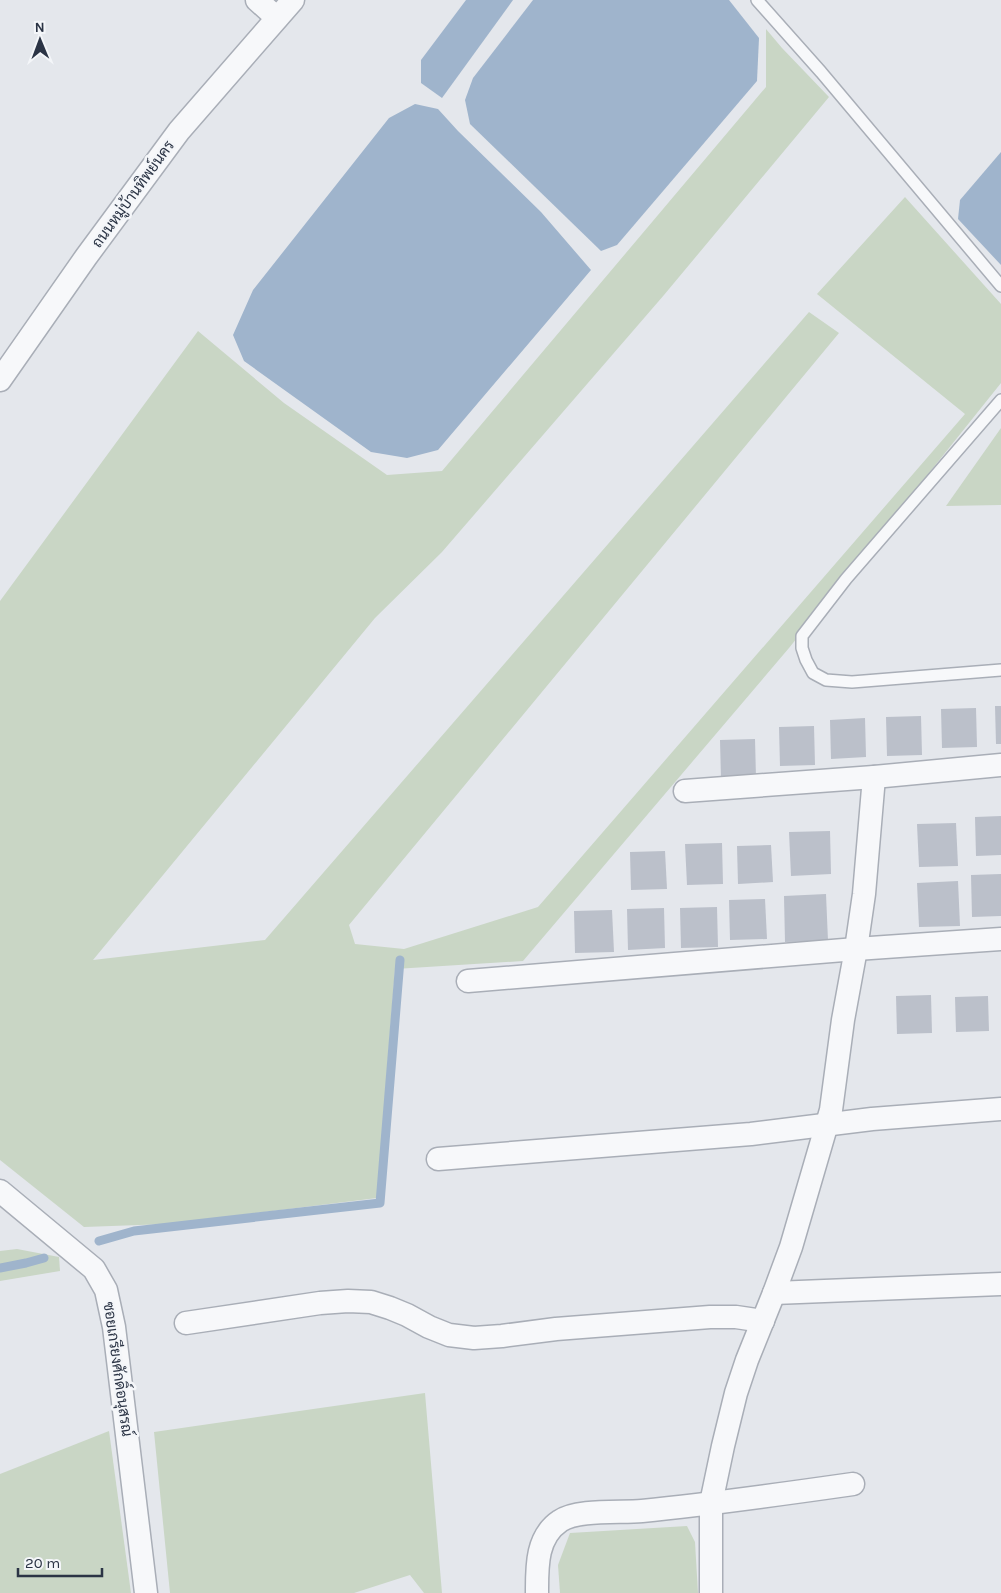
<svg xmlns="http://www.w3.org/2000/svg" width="1001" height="1593" font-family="Karla,Sarabun,sans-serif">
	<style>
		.green { fill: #c9d6c5 }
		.water { fill: #9fb4cc }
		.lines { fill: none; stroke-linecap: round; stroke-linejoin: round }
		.stream { stroke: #9fb4cc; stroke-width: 9 }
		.building { fill: #bbc0ca }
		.lane-casing { stroke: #a9aeb7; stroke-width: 14 }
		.street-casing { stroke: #a9aeb7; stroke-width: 25 }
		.lane { stroke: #f7f8fa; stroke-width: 11 }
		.street { stroke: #f7f8fa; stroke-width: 22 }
		.labels { text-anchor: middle; stroke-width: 5; stroke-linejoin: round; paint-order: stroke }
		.street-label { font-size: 15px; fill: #2b3445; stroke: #f4f6f9 }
	</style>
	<rect width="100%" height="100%" fill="#e4e7ec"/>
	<!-- green -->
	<g class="green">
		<polygon points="766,29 782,48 829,97 664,295 442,552 375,618 93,960 265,940 809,312 839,333 349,925 355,944 404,949 538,907 965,414 817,294 905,197 1001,304 1001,383 789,648 523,961 395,969 377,1198 167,1224 84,1227 0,1160 0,601 198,331 284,403 387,475 442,471 766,87"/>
		<polygon points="1001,428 1001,505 946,506"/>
		<polygon points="17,1249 59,1257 60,1271 0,1281 0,1251"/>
		<polygon points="425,1393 442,1593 424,1593 410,1575 354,1593 170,1593 154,1432"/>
		<polygon points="109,1431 131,1593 0,1593 0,1474"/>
		<polygon points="687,1526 695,1542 698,1593 560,1593 558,1565 570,1533"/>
	</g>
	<!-- water -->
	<g class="water">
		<polygon points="466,0 513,0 442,98 421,83 421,60"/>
		<polygon points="533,0 729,0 759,38 757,81 617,245 601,251 470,124 465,100 473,78"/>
		<polygon points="415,104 438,109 458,131 541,212 591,270 438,450 407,458 371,452 244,361 233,335 253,290 389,118"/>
		<polygon points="1001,152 1001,265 958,219 960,200"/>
	</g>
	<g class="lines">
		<!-- stream -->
		<g class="stream">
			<polyline points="99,1241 134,1231 380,1203 400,960"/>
			<polyline points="0,1268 26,1263 44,1258"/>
		</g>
	</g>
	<!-- building -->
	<g class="building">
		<polygon points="995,706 1001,706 1001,744 996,744"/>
		<polygon points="976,708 977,747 942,748 941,709"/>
		<polygon points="921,716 922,755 887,756 886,717"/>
		<polygon points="865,718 866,757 831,759 830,720"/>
		<polygon points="814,726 815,765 780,766 779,727"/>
		<polygon points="755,739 756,778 721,779 720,740"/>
		<polygon points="1001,816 1001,855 976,856 975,817"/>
		<polygon points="956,823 958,866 919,867 917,824"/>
		<polygon points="830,831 831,874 791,876 789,832"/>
		<polygon points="722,843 723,884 687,885 685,844"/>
		<polygon points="771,845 773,882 738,884 737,846"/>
		<polygon points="665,851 667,889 631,890 630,852"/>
		<polygon points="1001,874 1001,916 972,917 971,875"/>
		<polygon points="958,881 960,926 919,927 917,883"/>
		<polygon points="826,894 828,941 785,942 784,896"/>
		<polygon points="765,899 767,939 730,940 729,900"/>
		<polygon points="717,907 718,947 681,948 680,908"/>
		<polygon points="664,908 665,948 628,950 627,909"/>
		<polygon points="612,910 614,952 575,953 574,911"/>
		<polygon points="931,995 932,1033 897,1034 896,996"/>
		<polygon points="988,996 989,1031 956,1032 955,997"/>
	</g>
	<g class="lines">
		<!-- lane casing -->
		<g class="lane-casing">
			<g id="lane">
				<polyline points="757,0 821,72 1001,286"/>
				<polyline points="1001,400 846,579 802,636 802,648 806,660 813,673 826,680 852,682 1001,670"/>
			</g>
		</g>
		<!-- street casing -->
		<g class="street-casing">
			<g id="street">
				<polyline points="257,0 277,18"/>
				<polyline points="0,380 86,257 179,131 293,0"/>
				<polyline points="685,791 874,777 1001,765"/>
				<polyline points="468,981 856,949 1001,939"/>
				<polyline points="438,1159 751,1134 872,1119 1001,1109"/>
				<polyline points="0,1191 94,1269 106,1290 114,1327 146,1593"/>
				<polyline points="774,1293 1001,1284"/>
				<polyline points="186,1323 320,1303 348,1301 371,1302 390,1308 407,1315 429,1327 449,1335 474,1338 502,1336 556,1329 710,1317 736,1317 763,1321"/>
				<path d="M 537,1593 C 537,1567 536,1537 560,1521 C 577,1509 620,1513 642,1511 C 712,1504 783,1494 853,1484"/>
				<polyline points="711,1593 711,1503 723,1446 736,1393 747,1360 774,1293 791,1247 831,1110 843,1020 856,949 864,894 874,777"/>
			</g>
		</g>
		<!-- lane -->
		<use href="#lane" class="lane"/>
		<!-- street -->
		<use href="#street" class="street"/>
	</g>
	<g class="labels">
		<!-- street labels -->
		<g class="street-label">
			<text transform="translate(133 194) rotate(-54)" y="5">ถนนหมู่บ้านทิพย์นคร</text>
			<text transform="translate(118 1369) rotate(82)" y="5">ซอยเกรียงศักดิ์อนุสรณ์</text>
		</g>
	</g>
	<!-- north arrow -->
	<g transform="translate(40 40) rotate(359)" stroke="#f4f6f9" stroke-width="4" paint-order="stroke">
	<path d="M0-4L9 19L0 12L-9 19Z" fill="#2b3445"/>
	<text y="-8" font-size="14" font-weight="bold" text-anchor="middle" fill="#2b3445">N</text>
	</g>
	<!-- scale -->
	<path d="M18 1568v8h84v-8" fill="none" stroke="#2b3445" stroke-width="2.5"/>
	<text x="25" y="1568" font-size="15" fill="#2b3445" stroke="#f4f6f9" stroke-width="4" paint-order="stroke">20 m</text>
</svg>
